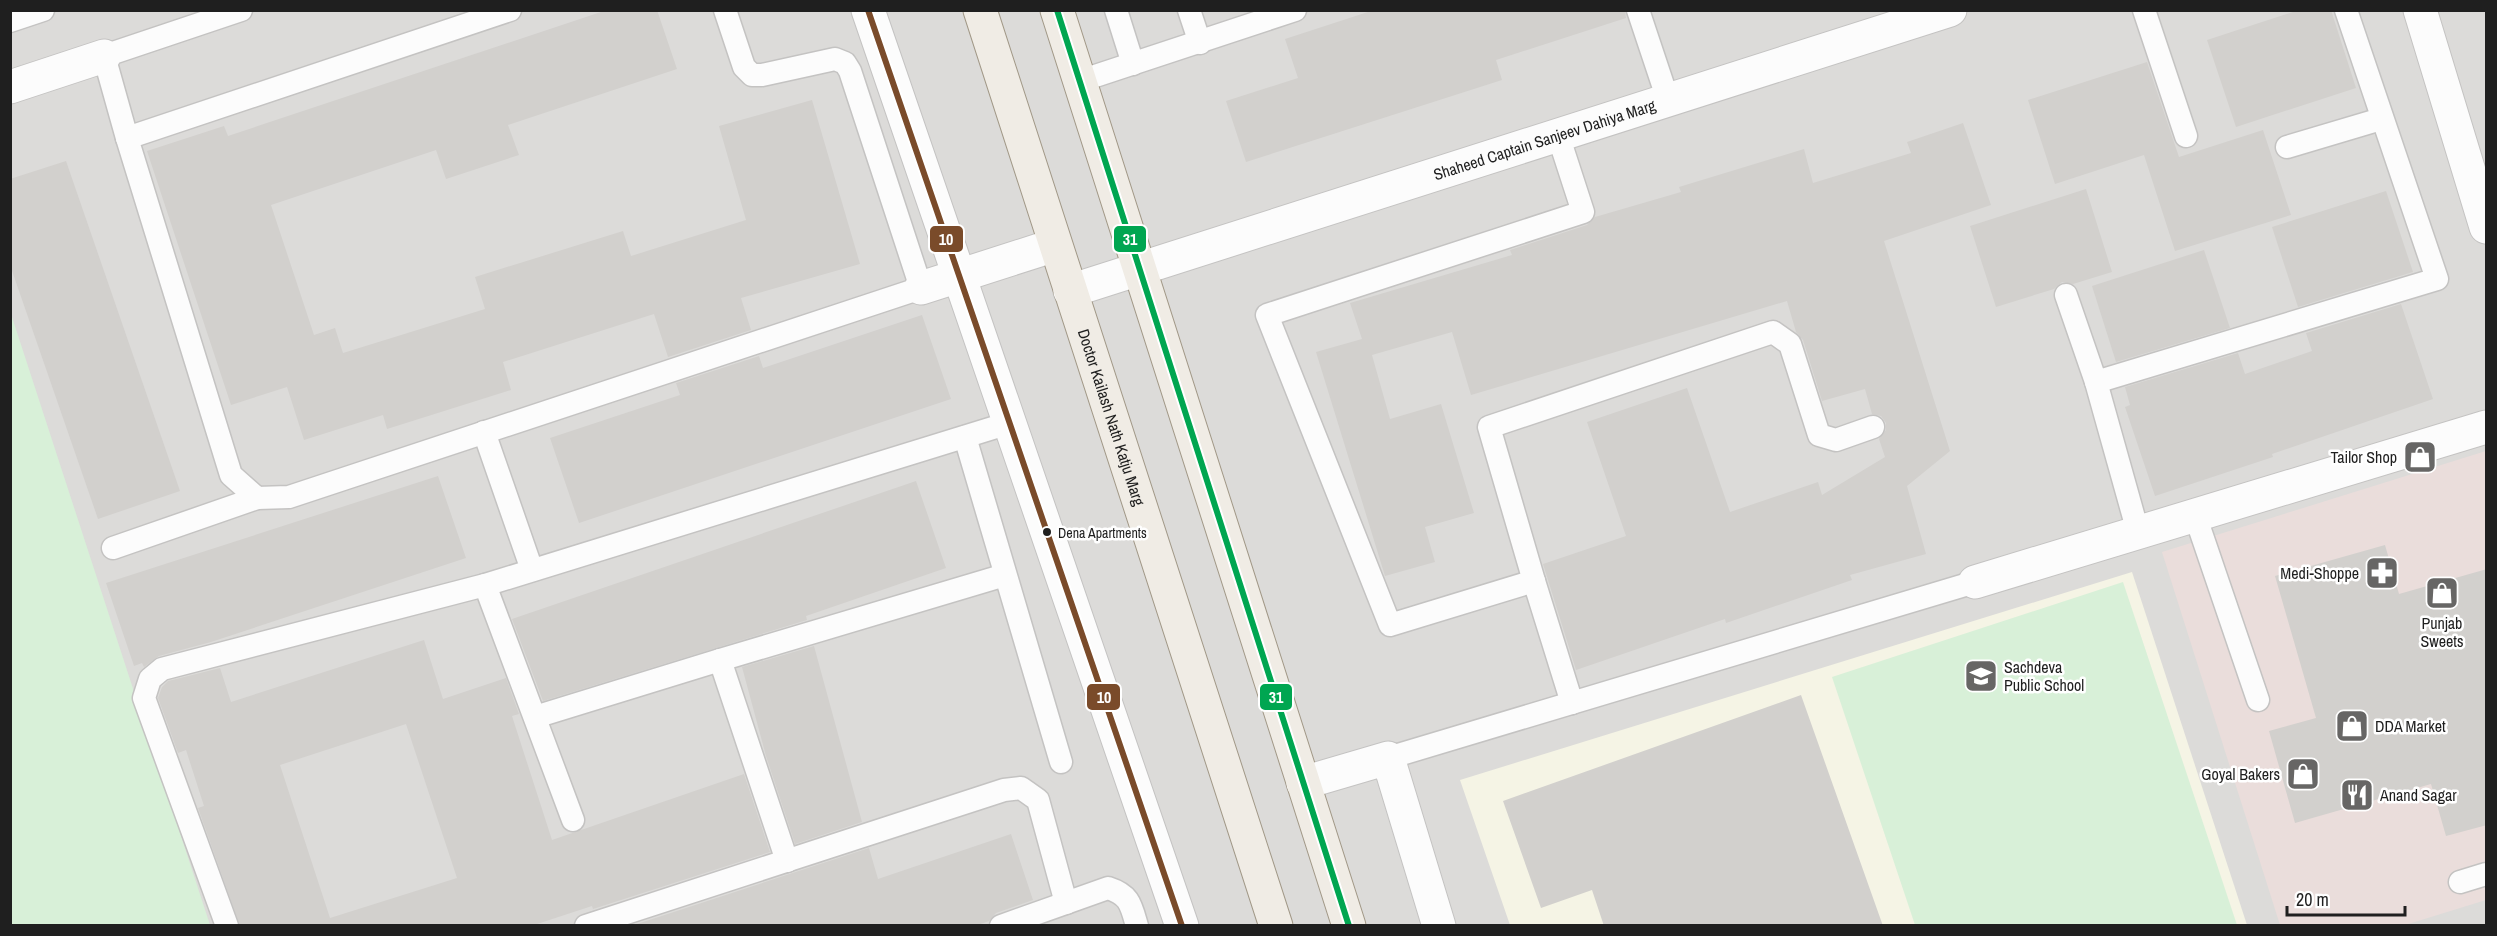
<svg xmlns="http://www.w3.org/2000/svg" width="2497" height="936" font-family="'Archivo Narrow',sans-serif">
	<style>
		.residential { fill: #dcdbd9 }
		.commercial { fill: #eadddb }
		.education { fill: #f5f4e5 }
		.park { fill: #d8f0d8 }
		.building { fill: #d2d0cd; fill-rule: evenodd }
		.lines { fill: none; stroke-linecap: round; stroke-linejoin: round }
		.lane-casing { stroke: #c4c3c2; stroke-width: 25 }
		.street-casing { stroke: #c4c3c2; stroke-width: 35 }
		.primary-casing { stroke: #a19887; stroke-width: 35 }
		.lane { stroke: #fcfcfc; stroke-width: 22 }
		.street { stroke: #fcfcfc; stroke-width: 33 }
		.primary { stroke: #f0ece5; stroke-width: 33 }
		.bus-1-casing { stroke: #fff; stroke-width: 10 }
		.bus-2-casing { stroke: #fff; stroke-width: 10 }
		.bus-1 { stroke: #00a651; stroke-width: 6 }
		.bus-2 { stroke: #7a4b2a; stroke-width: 6 }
		.bus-dot { fill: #1f1f1f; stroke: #fff; stroke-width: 2 }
		.labels { text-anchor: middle; stroke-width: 5; stroke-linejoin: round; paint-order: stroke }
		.bus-label { font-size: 14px; fill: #1f1f1f; stroke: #fff; text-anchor: start }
		.street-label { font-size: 16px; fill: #1f1f1f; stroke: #fff }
		.poi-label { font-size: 16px; fill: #1f1f1f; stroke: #fff; text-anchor: end }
		.line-badge { stroke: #fff; stroke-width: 2 }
		.badge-label { font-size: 16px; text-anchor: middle; font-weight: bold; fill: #fff }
	</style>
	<rect width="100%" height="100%" fill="#edebe8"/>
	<!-- residential -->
	<polygon class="residential" points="10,11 2486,11 2486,925 11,925"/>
	<!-- commercial -->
	<polygon class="commercial" points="2486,451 2486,900 2405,925 2280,925 2162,552"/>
	<!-- education -->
	<polygon class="education" points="2132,572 2247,925 1510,925 1460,780"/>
	<!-- park -->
	<g class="park">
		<polygon points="11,314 210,925 11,925"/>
		<polygon points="2123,582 2237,925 1915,925 1832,677"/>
	</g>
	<!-- building -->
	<g class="building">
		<polygon points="607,10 657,10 677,69 508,125 519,155 446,179 436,150 271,205 314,335 335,328 343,353 485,309 475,277 623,231 631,256 746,220 719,126 812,100 860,264 741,298 751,330 668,357 654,314 503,362 511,390 387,429 383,415 304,440 287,387 231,405 147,151 224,126 228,136"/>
		<polygon points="1374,10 1625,10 1626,18 1496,60 1502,80 1246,162 1226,101 1298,78 1285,39"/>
		<polygon points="2299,10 2331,10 2356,88 2236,127 2207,40"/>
		<polygon points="2147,62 2179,157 2263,130 2291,215 2175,251 2144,155 2055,184 2028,100"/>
		<polygon points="1963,123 1991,205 1884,241 1950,451 1907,486 1926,554 1850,575 1852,580 1726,623 1725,619 1576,670 1543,564 1626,536 1587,422 1687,388 1730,512 1818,482 1822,495 1885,457 1879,439 1886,430 1886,423 1881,416 1872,414 1865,389 1822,401 1803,340 1796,332 1787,301 1471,395 1452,332 1372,355 1390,419 1441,404 1474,513 1425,527 1435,562 1385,576 1316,352 1362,339 1350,303 1512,255 1510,250 1587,225 1595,217 1681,192 1679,187 1804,149 1813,183 1911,153 1907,142"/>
		<polygon points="66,161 180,491 98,519 10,265 10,179"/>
		<polygon points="2086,189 2112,272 2073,284 2062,282 2054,289 1996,307 1970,226"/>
		<polygon points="2386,191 2413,272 2298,307 2272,227"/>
		<polygon points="2204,250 2230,328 2116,362 2092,286"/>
		<polygon points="2401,304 2433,399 2272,454 2273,457 2155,496 2125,407 2130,405 2125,387 2238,353 2245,374 2312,351 2306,333"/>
		<polygon points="922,315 951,399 579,523 550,438 680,395 676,383 759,356 763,368"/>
		<polygon points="438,476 466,558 211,642 159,656 144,667 142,663 134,666 106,583"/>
		<polygon points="916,481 946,568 806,616 807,620 543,701 512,619"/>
		<polygon points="2385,545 2399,594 2487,569 2487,825 2446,836 2431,784 2295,823 2269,731 2316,718 2275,576"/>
		<path d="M 424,640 L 443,699 L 506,678 L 519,714 L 512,716 L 552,840 L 744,774 L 770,852 L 593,909 L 592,906 L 531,926 L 240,926 L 198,808 L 204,806 L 186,750 L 178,753 L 158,698 L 162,687 L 168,681 L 220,668 L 231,702 ZM 406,724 L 457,878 L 330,918 L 280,765 Z"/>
		<polygon points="814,646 862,822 795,844 766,756 742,667"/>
		<polygon points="1801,695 1883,926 1604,926 1592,890 1541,908 1503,801"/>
		<polygon points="1011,834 1033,900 996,913 989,921 975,926 631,926 869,848 878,879"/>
	</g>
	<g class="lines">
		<!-- lane casing -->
		<g class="lane-casing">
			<g id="lane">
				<polyline points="510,10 127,138 231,475 257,498 289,497 921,288 850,71 845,63 835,59 762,75 752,75 744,67 725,10"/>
				<polyline points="1116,10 1133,64"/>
				<polyline points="1189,10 1200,43"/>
				<polyline points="1638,10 1668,100"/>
				<polyline points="2144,10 2186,136"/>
				<polyline points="10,21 43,10"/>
				<polyline points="1080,81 1295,10"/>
				<polyline points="127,138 104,56 241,10"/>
				<polyline points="2287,147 2381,119"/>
				<polyline points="2066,295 2096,382 2138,532"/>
				<polyline points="2096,382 2437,279 2346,10"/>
				<polyline points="484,432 532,570"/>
				<polyline points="965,437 1061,762"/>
				<polyline points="2195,515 2258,700"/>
				<polyline points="113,548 257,498"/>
				<polyline points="1534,581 1390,625 1267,315 1583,212 1558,135"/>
				<polyline points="485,585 573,820"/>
				<polyline points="1572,703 1534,581 1489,427 1773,332 1790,344 1819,435 1836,440 1873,427"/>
				<polyline points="535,717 720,660"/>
				<polyline points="1388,758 1975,582"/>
				<polyline points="787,861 720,660 1005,575"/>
				<polyline points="2460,882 2486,874"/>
				<polyline points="227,926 144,698 150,679 162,669 485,585 1009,423"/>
				<polyline points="586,926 1004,790 1021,788 1038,800 1066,903"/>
				<path d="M 1001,926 L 1108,888 C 1130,895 1131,905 1137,926"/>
			</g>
		</g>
		<!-- street casing -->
		<g class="street-casing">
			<g id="street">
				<polyline points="868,10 1182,926"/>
				<polyline points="2420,10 2486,227"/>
				<polyline points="10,87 104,56"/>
				<polyline points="921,288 1055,245"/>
				<path id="s1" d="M 1070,291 L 1950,10"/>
				<polyline points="1975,582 2486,427"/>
				<polyline points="1303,783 1388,758 1439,926"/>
			</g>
		</g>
		<!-- primary casing -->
		<g class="primary-casing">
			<g id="primary">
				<path id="s2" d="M 980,10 L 1276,926"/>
				<polyline points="1057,10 1349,926"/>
			</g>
		</g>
		<!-- lane -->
		<use href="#lane" class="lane"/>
		<!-- street -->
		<use href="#street" class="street"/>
		<!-- primary -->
		<use href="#primary" class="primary"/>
		<!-- bus-1 casing -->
		<g class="bus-1-casing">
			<polyline id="bus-1" points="1057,10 1349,926"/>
		</g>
		<!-- bus-2 casing -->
		<g class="bus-2-casing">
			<polyline id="bus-2" points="868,10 1182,926"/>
		</g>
		<!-- bus-1 -->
		<use href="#bus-1" class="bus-1"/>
		<!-- bus-2 -->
		<use href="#bus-2" class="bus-2"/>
	</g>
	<!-- icons -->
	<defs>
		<g id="shop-square" transform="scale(1.725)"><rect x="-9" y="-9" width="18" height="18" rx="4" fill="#676665" stroke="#fff"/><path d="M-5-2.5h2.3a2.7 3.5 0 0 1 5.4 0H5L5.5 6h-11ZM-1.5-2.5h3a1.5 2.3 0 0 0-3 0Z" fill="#fff"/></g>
		<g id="pharmacy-square" transform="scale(1.725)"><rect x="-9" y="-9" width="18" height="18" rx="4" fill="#676665" stroke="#fff"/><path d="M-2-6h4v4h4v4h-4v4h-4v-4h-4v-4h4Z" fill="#fff"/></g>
		<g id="school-square" transform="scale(1.725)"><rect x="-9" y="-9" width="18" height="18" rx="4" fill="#676665" stroke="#fff"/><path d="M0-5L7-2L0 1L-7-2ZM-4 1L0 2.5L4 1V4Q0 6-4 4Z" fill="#fff"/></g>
		<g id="restaurant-square" transform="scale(1.725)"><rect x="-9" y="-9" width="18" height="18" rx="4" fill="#676665" stroke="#fff"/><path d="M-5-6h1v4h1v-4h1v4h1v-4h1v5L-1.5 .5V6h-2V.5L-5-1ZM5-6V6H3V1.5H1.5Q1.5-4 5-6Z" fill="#fff"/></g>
	</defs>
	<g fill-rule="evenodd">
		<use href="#shop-square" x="2420" y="457"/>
		<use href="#pharmacy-square" x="2382" y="573"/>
		<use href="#shop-square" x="2442" y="593"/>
		<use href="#school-square" x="1981" y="676"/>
		<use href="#shop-square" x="2352" y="726"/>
		<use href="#shop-square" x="2303" y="774"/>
		<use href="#restaurant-square" x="2357" y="795"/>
	</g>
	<!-- markers -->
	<circle class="bus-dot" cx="1047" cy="532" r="5"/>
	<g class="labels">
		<!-- bus labels -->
		<g class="bus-label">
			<text x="1058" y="538">Dena Apartments</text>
		</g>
		<!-- street labels -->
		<g class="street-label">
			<text dy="6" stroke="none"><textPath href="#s1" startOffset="498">Shaheed Captain Sanjeev Dahiya Marg</textPath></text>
			<text dy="6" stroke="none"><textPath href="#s2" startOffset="428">Doctor Kailash Nath Katju Marg</textPath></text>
		</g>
		<!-- poi labels -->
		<g class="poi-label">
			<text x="2397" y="463">Tailor Shop</text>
			<text x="2359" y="579">Medi-Shoppe</text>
			<text x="2442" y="629" text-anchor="middle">Punjab<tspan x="2442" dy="18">Sweets</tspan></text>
			<text x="2004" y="673" text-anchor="start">Sachdeva<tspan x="2004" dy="18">Public School</tspan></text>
			<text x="2375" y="732" text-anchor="start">DDA Market</text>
			<text x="2280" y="780">Goyal Bakers</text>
			<text x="2380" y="801" text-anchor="start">Anand Sagar</text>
		</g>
	</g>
	<g class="line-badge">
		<rect x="929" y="225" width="35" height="28" rx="6" fill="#7a4b2a"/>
		<rect x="1113" y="225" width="34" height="28" rx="6" fill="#00a651"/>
		<rect x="1086" y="683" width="35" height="28" rx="6" fill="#7a4b2a"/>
		<rect x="1259" y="683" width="34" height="28" rx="6" fill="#00a651"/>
	</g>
	<g class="badge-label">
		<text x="946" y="245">10</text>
		<text x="1130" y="245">31</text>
		<text x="1104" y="703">10</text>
		<text x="1276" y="703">31</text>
	</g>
	<!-- border -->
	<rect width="2497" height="936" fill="none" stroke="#1f1f1f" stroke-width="24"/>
	<!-- scale -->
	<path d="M2287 906v9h118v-9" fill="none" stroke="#1f1f1f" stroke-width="3"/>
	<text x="2296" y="906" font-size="18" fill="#1f1f1f" stroke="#ffffff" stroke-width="4.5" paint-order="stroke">20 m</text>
</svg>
